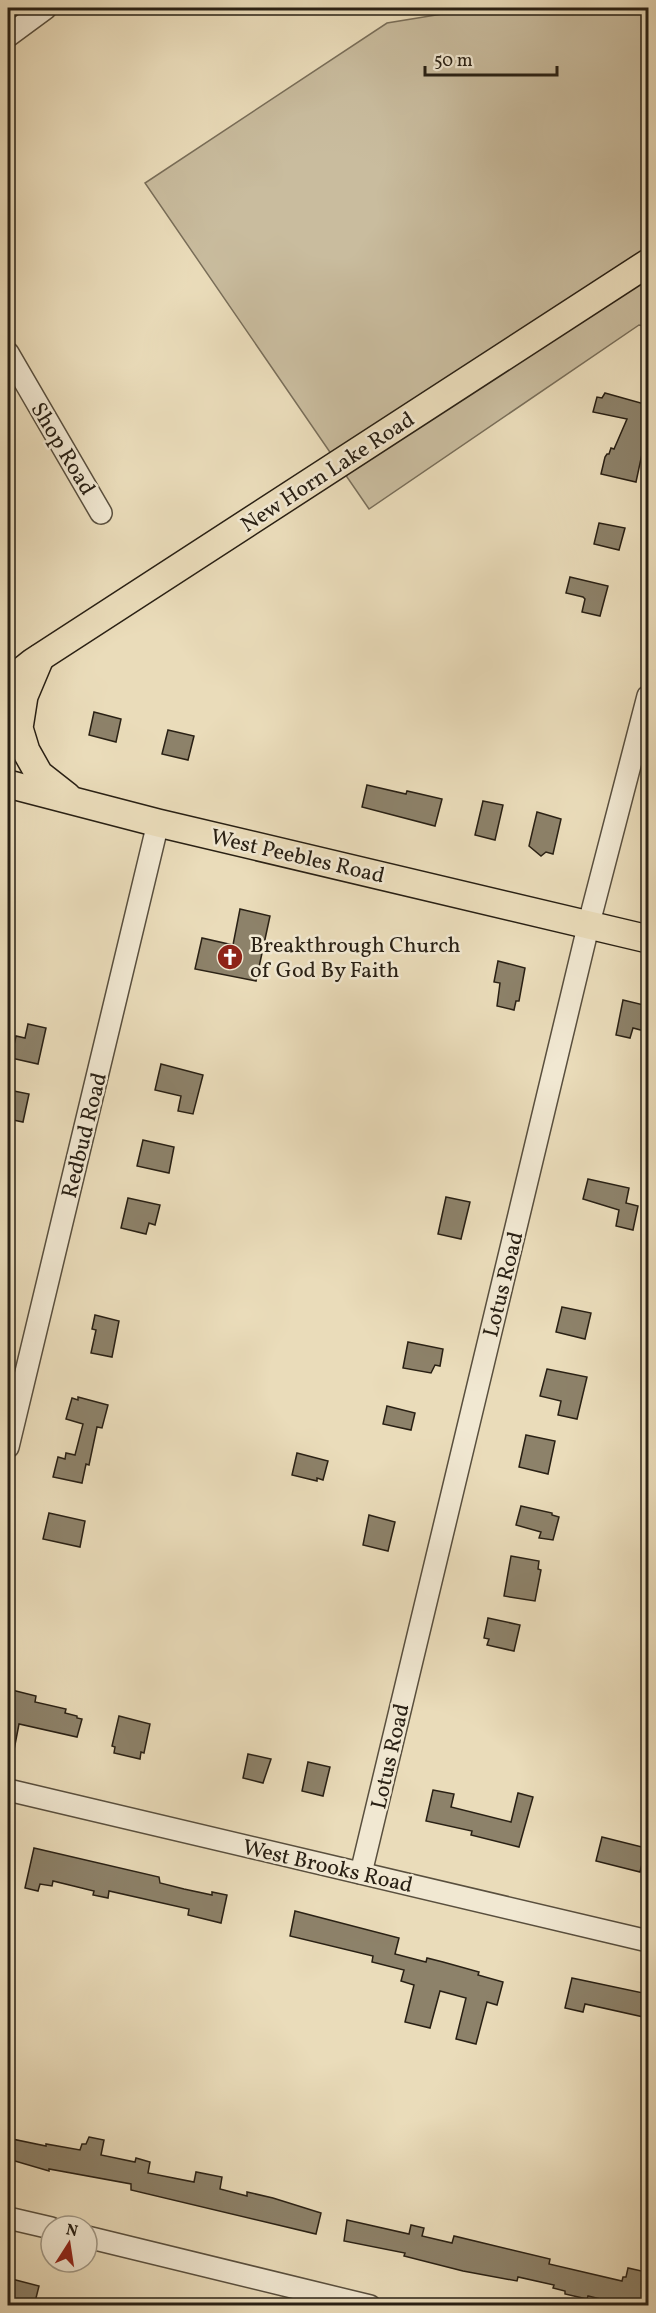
<svg xmlns="http://www.w3.org/2000/svg" width="656" height="2313" font-family="Vollkorn,serif">
	<style>
		.green { fill: #c9bc9e; stroke: #796e59; stroke-width: 1.5 }
		.building { fill: #8d826a; stroke: #292014; stroke-width: 1.5 }
		.lines { fill: none; stroke-linecap: round; stroke-linejoin: round }
		.minor-casing { stroke: #594f3e; stroke-width: 24 }
		.major-casing { stroke: #292014; stroke-width: 30 }
		.minor { stroke: #f1e8d2; stroke-width: 21 }
		.major { stroke: #eadcba; stroke-width: 27 }
		.labels { text-anchor: middle; stroke-width: 5; stroke-linejoin: round; paint-order: stroke }
		.street-label { font-size: 22px; fill: #292014; stroke: #f1e8d2 }
		.poi-label { font-size: 22px; fill: #292014; stroke: #f1e8d2; text-anchor: start }
	</style>
	<rect width="100%" height="100%" fill="#eadcba"/>
	<filter id="stains"><feTurbulence type="fractalNoise" baseFrequency=".00333" numOctaves="4"/><feColorMatrix values="0 0 0 0 .2 0 0 0 0 .09 0 0 0 0 .02 0 0 0 .5 -.17"/></filter>
	<radialGradient id="worn" r=".72"><stop offset=".6" stop-color="#630" stop-opacity="0"/><stop offset="1" stop-color="#630" stop-opacity=".3"/></radialGradient>
	<!-- green -->
	<polygon class="green" points="479,8 648,8 648,327 639,325 369,509 145,183 387,23"/>
	<!-- building -->
	<g class="building">
		<polygon points="605,393 648,405 648,426 636,482 601,474 605,457 607,454 609,454 611,448 614,449 627,419 593,412 597,397 602,398"/>
		<polygon points="599,523 625,528 619,550 594,544"/>
		<polygon points="570,577 608,586 600,616 582,612 585,599 583,597 566,593"/>
		<polygon points="94,712 121,719 116,742 89,735"/>
		<polygon points="168,730 194,736 188,760 162,754"/>
		<polygon points="367,785 406,794 407,791 442,799 435,826 362,807"/>
		<polygon points="483,801 503,805 495,840 475,835"/>
		<polygon points="537,812 561,819 553,854 546,852 541,856 529,846"/>
		<polygon points="240,909 270,916 256,981 195,969 202,938 233,945"/>
		<polygon points="498,961 525,968 519,1001 516,1001 514,1010 497,1006 500,983 494,982"/>
		<polygon points="623,1000 648,1006 648,1032 633,1028 630,1038 616,1035"/>
		<polygon points="28,1024 46,1028 38,1064 11,1058 16,1036 25,1038"/>
		<polygon points="161,1064 203,1075 193,1114 178,1111 181,1096 155,1090"/>
		<polygon points="9,1090 29,1094 23,1122 8,1119"/>
		<polygon points="143,1140 174,1147 169,1173 137,1166"/>
		<polygon points="588,1179 629,1188 626,1203 638,1206 633,1230 616,1226 619,1210 583,1199"/>
		<polygon points="446,1197 470,1202 461,1239 438,1234"/>
		<polygon points="128,1198 160,1205 155,1225 149,1223 146,1234 121,1228"/>
		<polygon points="562,1307 591,1313 585,1339 556,1332"/>
		<polygon points="95,1315 119,1321 112,1357 91,1353 96,1330 92,1329"/>
		<polygon points="408,1342 443,1349 440,1366 435,1365 431,1373 403,1368"/>
		<polygon points="547,1369 587,1377 577,1419 558,1415 561,1401 540,1396"/>
		<polygon points="78,1397 108,1405 102,1428 97,1427 89,1465 86,1464 82,1483 53,1477 58,1457 65,1459 66,1453 75,1455 83,1424 66,1419 72,1398 78,1400"/>
		<polygon points="387,1406 415,1413 411,1430 383,1424"/>
		<polygon points="526,1435 555,1441 548,1474 519,1467"/>
		<polygon points="297,1453 328,1461 323,1480 317,1478 317,1481 292,1475"/>
		<polygon points="521,1506 552,1513 552,1515 559,1517 553,1540 539,1538 541,1532 516,1525"/>
		<polygon points="49,1513 85,1521 80,1547 43,1539"/>
		<polygon points="369,1515 395,1522 388,1551 363,1545"/>
		<polygon points="511,1556 539,1561 538,1569 541,1570 535,1601 504,1596"/>
		<polygon points="488,1618 520,1625 514,1651 487,1645 489,1639 484,1638"/>
		<polygon points="8,1689 36,1696 35,1702 66,1709 65,1713 77,1716 77,1718 82,1719 77,1737 19,1724 14,1750 8,1749"/>
		<polygon points="119,1716 150,1724 144,1753 141,1752 140,1759 114,1753 115,1747 112,1746"/>
		<polygon points="248,1754 271,1759 263,1783 243,1778"/>
		<polygon points="308,1762 330,1767 323,1796 302,1791"/>
		<polygon points="433,1790 454,1794 451,1807 511,1822 518,1793 533,1797 519,1847 471,1835 472,1831 426,1821"/>
		<polygon points="602,1837 646,1848 640,1872 596,1861"/>
		<polygon points="34,1848 159,1877 160,1883 184,1889 212,1895 212,1892 227,1895 221,1923 188,1915 189,1909 109,1891 108,1898 93,1895 94,1891 53,1881 52,1886 40,1884 38,1891 25,1888"/>
		<polygon points="295,1911 399,1938 395,1954 426,1962 427,1958 443,1962 479,1972 478,1975 503,1982 497,2005 487,2002 476,2044 456,2039 466,1998 440,1991 430,2028 405,2022 414,1985 401,1981 404,1970 372,1962 373,1956 290,1936"/>
		<polygon points="572,1978 648,1994 648,2018 585,2004 583,2012 565,2008"/>
		<polygon points="89,2137 104,2140 101,2155 135,2162 136,2158 150,2162 148,2173 194,2182 196,2172 222,2177 220,2189 247,2196 247,2192 273,2198 321,2213 316,2234 131,2190 131,2184 49,2169 49,2171 8,2159 12,2139 46,2146 46,2144 80,2150 82,2144 86,2144"/>
		<polygon points="347,2220 409,2234 411,2225 424,2228 422,2236 452,2243 454,2236 550,2259 549,2264 622,2281 623,2277 626,2277 628,2268 646,2272 644,2281 647,2282 642,2306 617,2306 617,2303 588,2296 587,2299 565,2294 565,2291 553,2288 554,2285 518,2277 517,2281 463,2271 404,2256 405,2253 344,2241"/>
		<polygon points="8,2278 39,2286 34,2306 8,2299"/>
	</g>
	<g class="lines">
		<!-- minor casing -->
		<g class="minor-casing">
			<g id="minor">
				<polyline points="8,36 46,8"/>
				<polyline points="8,353 101,513"/>
				<polyline points="8,1447 158,823"/>
				<polyline points="8,1790 648,1941"/>
				<polyline points="361,1873 589,923 648,696"/>
				<polyline points="8,2218 51,2228"/>
				<polyline points="87,2237 370,2306"/>
			</g>
		</g>
		<!-- major casing -->
		<g class="major-casing">
			<g id="major">
				<polyline points="40,658 24,696 19,728 26,751 39,774 67,796"/>
				<polyline points="8,682 33,662 648,263"/>
				<polyline points="8,784 158,823 648,939"/>
			</g>
		</g>
		<!-- minor -->
		<use href="#minor" class="minor"/>
		<!-- major -->
		<use href="#major" class="major"/>
	</g>
	<!-- icons -->
	<defs>
		<g id="church-disc" transform="scale(1.35)"><circle r="9.5" fill="#8f2418" stroke="#f1e8d2"/><path d="M-1.2-6h2.4v3.5h3.3v2.4h-3.3V6h-2.4V-.1h-3.3v-2.4h3.3Z" fill="#fff"/></g>
	</defs>
	<g fill-rule="evenodd">
		<use href="#church-disc" x="230" y="957"/>
	</g>
	<g class="labels">
		<!-- street labels -->
		<g class="street-label">
			<text transform="translate(64 448) rotate(59)" y="8">Shop Road</text>
			<text transform="translate(327 471) rotate(-33)" y="8">New Horn Lake Road</text>
			<text transform="translate(298 855) rotate(13)" y="8">West Peebles Road</text>
			<text transform="translate(83 1135) rotate(-76)" y="8">Redbud Road</text>
			<text transform="translate(502 1284) rotate(-76)" y="8">Lotus Road</text>
			<text transform="translate(389 1756) rotate(-77)" y="8">Lotus Road</text>
			<text transform="translate(328 1865) rotate(13)" y="8">West Brooks Road</text>
		</g>
		<!-- poi labels -->
		<g class="poi-label">
			<text x="250" y="952">Breakthrough Church<tspan x="250" dy="25">of God By Faith</tspan></text>
		</g>
	</g>
	<!-- margin -->
	<rect width="656" height="2313" fill="none" stroke="#eadcba" stroke-width="30"/>
	<rect x="9" y="9" width="638" height="2295" fill="none" stroke="#292014" stroke-width="3"/>
	<rect x="15" y="15" width="626" height="2283" fill="none" stroke="#292014" stroke-width="1.5"/>
	<!-- north arrow -->
	<g transform="translate(69 2244) rotate(12)"><circle r="28" fill="#f1e8d2" stroke="#a19886" stroke-width="1.5"/>
	<path d="M0-4.5L10 22L0 15L-10 22Z" fill="#8f2418"/>
	<text y="-9" font-size="16" font-weight="bold" text-anchor="middle" fill="#292014">N</text>
	</g>
	<!-- scale -->
	<path d="M425 66v9h132v-9" fill="none" stroke="#292014" stroke-width="3"/>
	<text x="434" y="66" font-size="18" fill="#292014" stroke="#f1e8d2" stroke-width="4.5" paint-order="stroke">50 m</text>
	<rect width="100%" height="100%" filter="url(#stains)"/>
	<rect width="100%" height="100%" fill="url(#worn)"/>
</svg>
